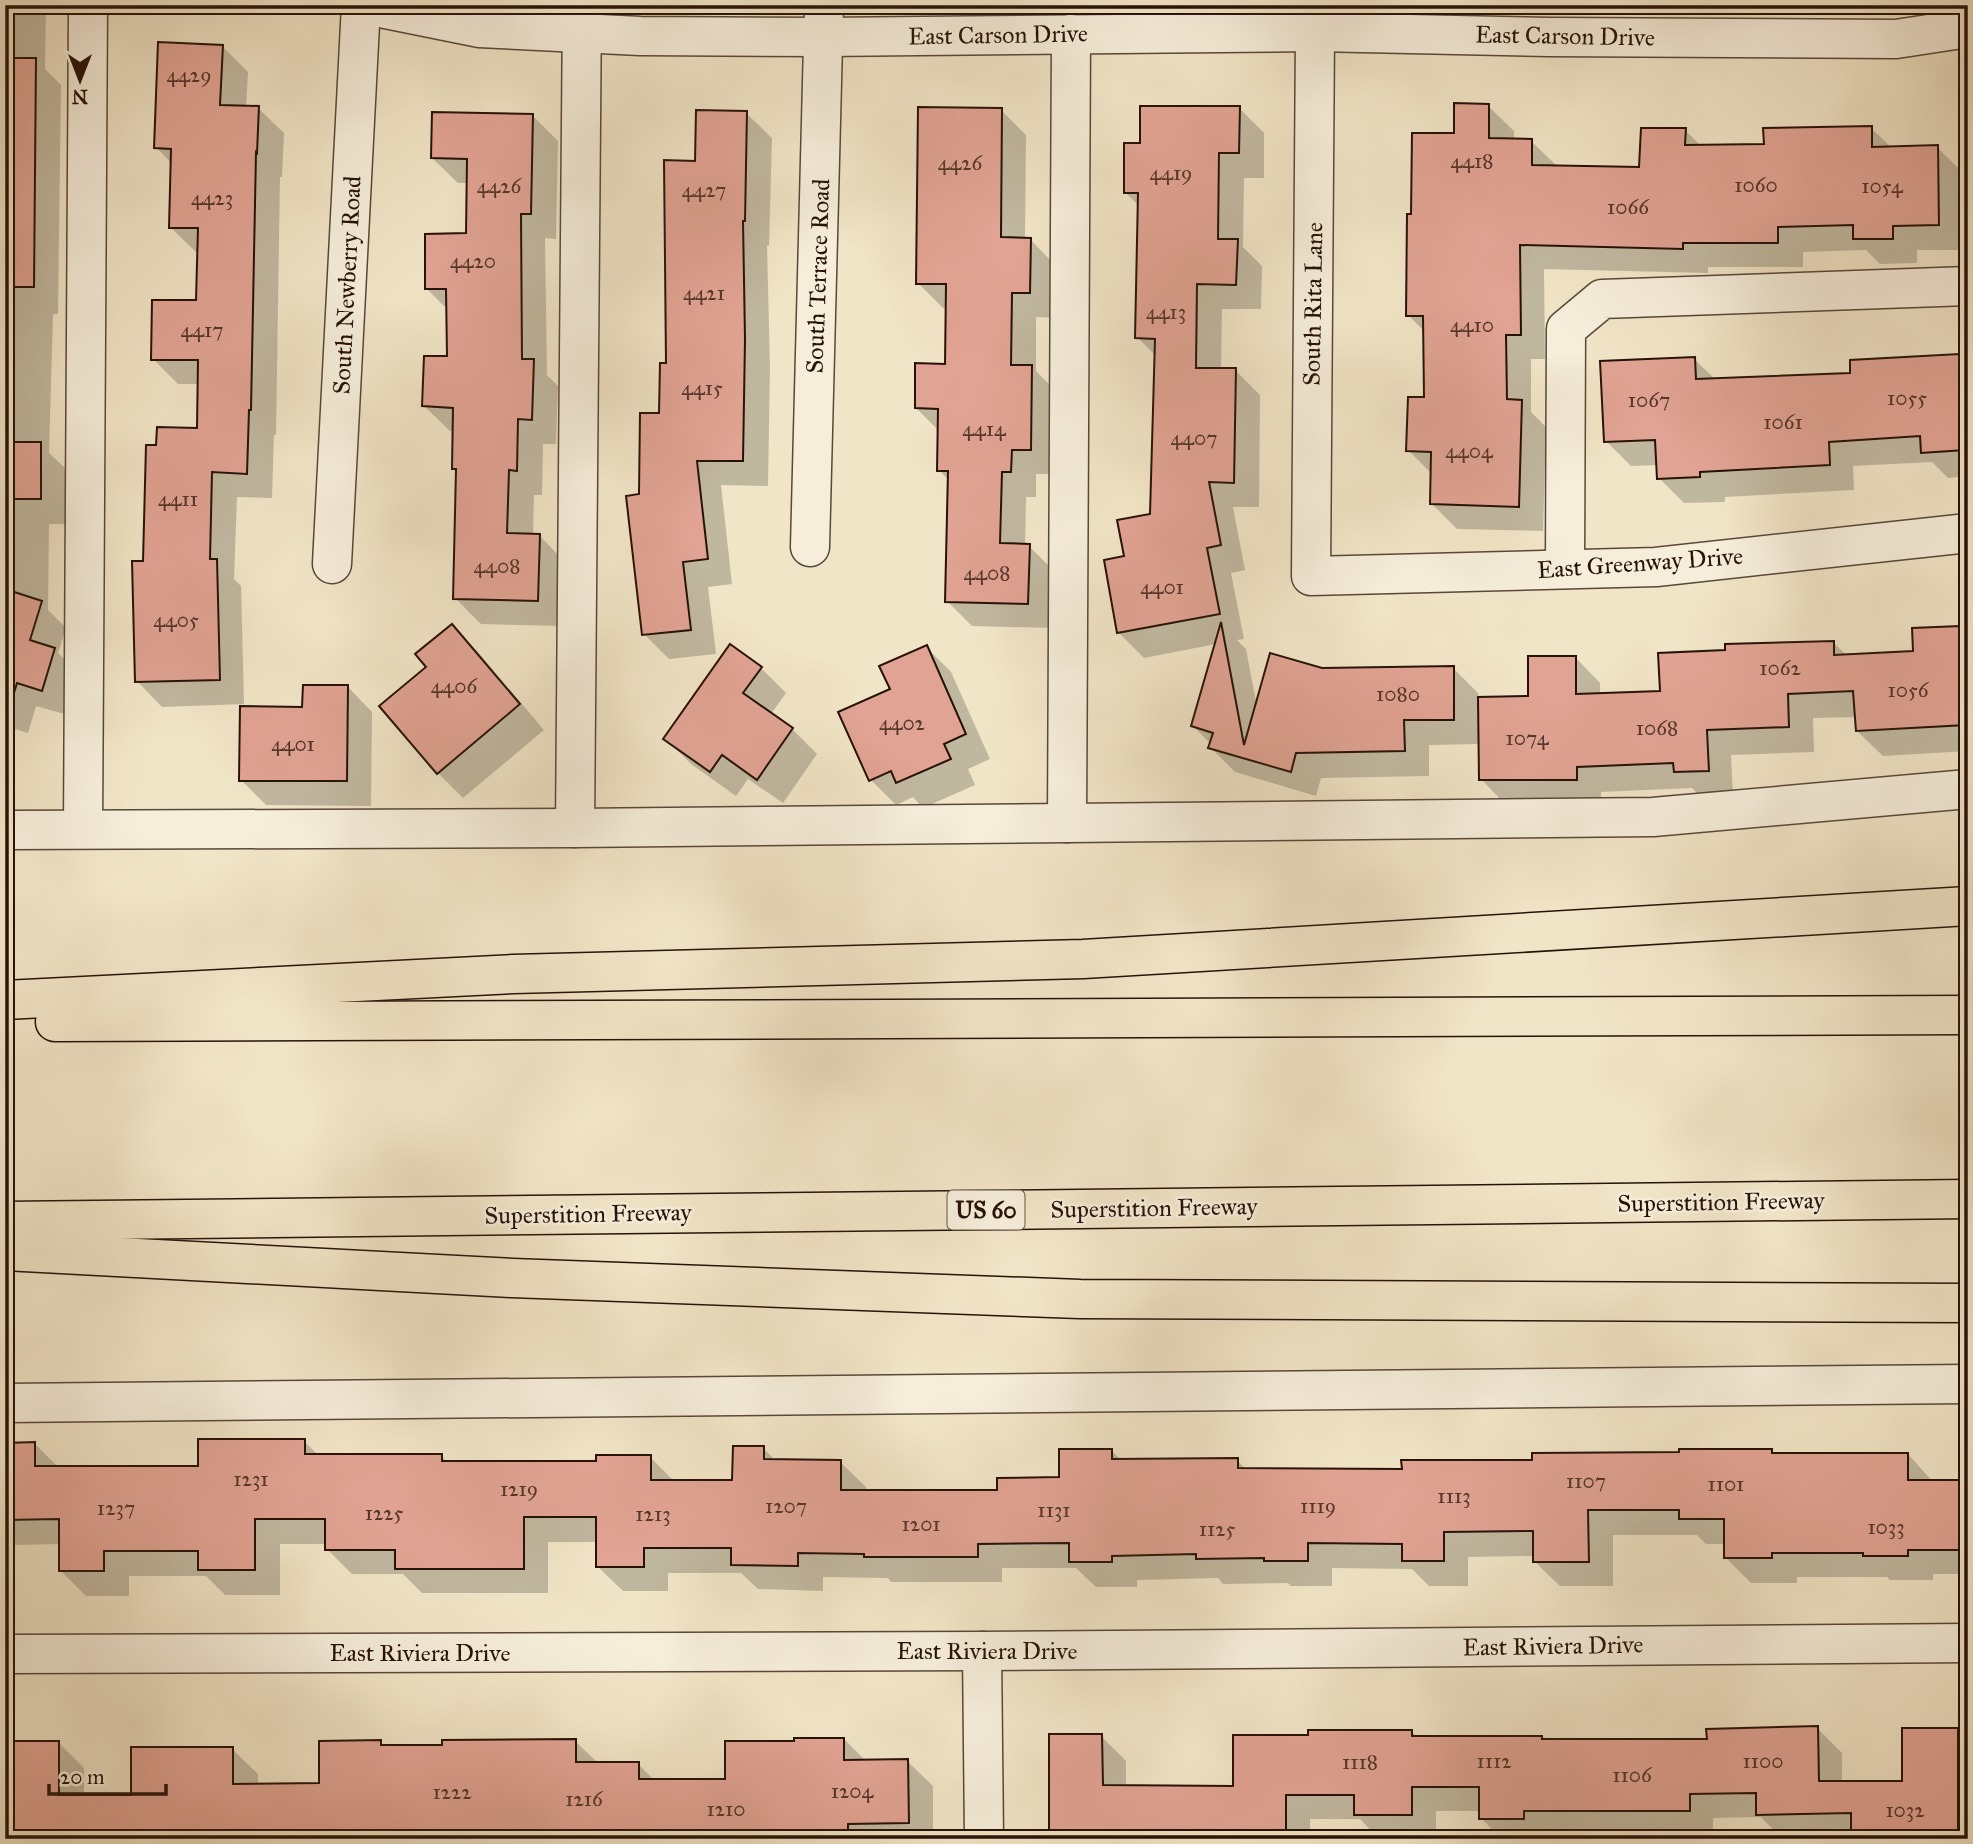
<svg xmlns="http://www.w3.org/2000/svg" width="1973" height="1844" font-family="'IM FELL Great Primer',serif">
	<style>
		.shadow { fill: #0003 }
		.building { fill: #e1a393; stroke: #271208; stroke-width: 2 }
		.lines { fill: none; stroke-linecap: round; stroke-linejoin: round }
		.minor-casing { stroke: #5a4738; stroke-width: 41 }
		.highway-casing { stroke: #271208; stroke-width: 41 }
		.minor { stroke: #f6eedb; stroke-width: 38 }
		.highway { stroke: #f1e5c7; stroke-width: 38 }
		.labels { text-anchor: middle; stroke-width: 5; stroke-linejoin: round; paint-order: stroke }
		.number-label { font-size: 21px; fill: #56362b }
		.shield { fill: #f6eedb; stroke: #655447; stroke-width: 2 }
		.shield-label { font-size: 23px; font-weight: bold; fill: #271208 }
		.street-label { font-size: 24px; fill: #271208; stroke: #f6eedb }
	</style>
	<rect width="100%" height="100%" fill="#f1e5c7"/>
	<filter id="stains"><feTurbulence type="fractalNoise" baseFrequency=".00286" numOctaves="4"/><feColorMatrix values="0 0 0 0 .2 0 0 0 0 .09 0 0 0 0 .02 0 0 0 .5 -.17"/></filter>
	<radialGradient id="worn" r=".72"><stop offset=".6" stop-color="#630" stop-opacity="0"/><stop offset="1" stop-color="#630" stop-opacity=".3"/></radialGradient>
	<!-- shadow -->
	<g class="shadow">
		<polygon points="5,5 46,5 45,69 61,85 58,314 53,314 49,453 66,469 65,524 49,524 48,610 66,628 58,653 80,675 68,715 36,706 28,733 5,726"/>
		<polygon points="222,46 248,72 246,108 258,108 284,133 282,177 280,177 276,435 274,435 272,498 237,497 234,579 241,586 244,704 162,707 137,681 144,563 158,446 199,430 199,384 178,384 153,359 197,302 199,252 196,252 170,227 172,164 156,147"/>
		<polygon points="1488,106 1514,131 1514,140 1531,141 1557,166 1641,169 1685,130 1701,146 1765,146 1871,128 1892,148 1937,147 1962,172 1964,250 1917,250 1917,263 1880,264 1866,250 1803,252 1803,267 1708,267 1708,273 1544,269 1545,359 1531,359 1531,412 1546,427 1543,531 1457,529 1432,504 1432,474 1408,450 1426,399 1425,332 1408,315 1413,215 1456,135"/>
		<polygon points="1239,108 1264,133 1264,178 1244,178 1243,247 1262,266 1261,309 1222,309 1221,370 1235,370 1260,395 1259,507 1233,507 1245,570 1231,573 1244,639 1237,640 1246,649 1257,707 1322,670 1453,668 1478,693 1478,699 1530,698 1575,657 1600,683 1600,695 1662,693 1833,642 1847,656 1915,653 1914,630 1968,627 1968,751 1883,756 1857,731 1856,717 1813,718 1814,752 1731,755 1733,796 1701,797 1692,788 1601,792 1601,804 1506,805 1481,779 1480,744 1429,745 1429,776 1321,778 1316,796 1235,772 1210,747 1211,744 1193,726 1216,644 1144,658 1119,633 1126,558 1152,515 1156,356 1137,337 1139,206 1126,193 1141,145"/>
		<polygon points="1001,110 1026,135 1025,239 1030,239 1055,265 1055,318 1036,317 1036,371 1057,392 1055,474 1036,474 1036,497 1026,497 1025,546 1029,546 1054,571 1053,628 972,626 947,601 950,482 939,470 939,431 916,408 947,366 948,308 943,308 918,283"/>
		<polygon points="746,113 772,138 769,246 767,246 770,366 768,486 721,485 732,584 708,587 716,654 669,659 644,634 641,496 661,415 696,163"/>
		<polygon points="532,115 558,141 556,239 545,238 547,375 558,386 556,444 543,444 542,495 534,495 533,535 539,535 564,561 563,626 481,624 455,598 458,472 454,468 455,431 450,431 424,406 448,358 448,310 427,289 467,235 468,183 458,183 432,158"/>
		<polygon points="1958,355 1968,365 1968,476 1948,478 1932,462 1853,466 1854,490 1725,497 1725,502 1684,503 1659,478 1658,465 1631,466 1606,441 1694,359 1716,380 1852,374"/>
		<polygon points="452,626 477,651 544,730 463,798 438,773 429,667"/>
		<polygon points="926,647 951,672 990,759 968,769 975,785 923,808 913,797 896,805 871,780 892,690"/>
		<polygon points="761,668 786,693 771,714 792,729 817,754 783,803 748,779 736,796 691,764 665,738"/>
		<polygon points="347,686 372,712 371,806 266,805 241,780 304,709"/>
		<polygon points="304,1441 319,1456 441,1456 448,1463 597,1463 650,1457 675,1482 734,1482 763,1448 776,1461 840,1462 866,1487 866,1492 999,1492 1061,1479 1111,1450 1122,1461 1237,1460 1246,1470 1403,1471 1534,1461 1534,1454 1772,1450 1775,1454 1908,1454 1933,1482 1968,1482 1968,1574 1933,1574 1933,1580 1890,1580 1887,1577 1797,1577 1797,1583 1751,1583 1726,1558 1726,1544 1706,1544 1697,1535 1613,1535 1613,1586 1560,1586 1534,1561 1534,1556 1468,1557 1468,1586 1429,1586 1412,1569 1332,1568 1332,1586 1291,1586 1288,1583 1223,1584 1218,1578 1137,1580 1137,1587 1096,1587 1076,1568 1002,1568 1002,1582 891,1582 888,1578 823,1577 823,1591 758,1589 741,1573 668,1573 668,1591 623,1591 597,1566 597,1542 548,1542 548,1593 422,1593 403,1574 352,1574 327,1549 327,1544 280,1544 280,1595 225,1595 206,1576 129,1576 129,1596 86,1596 61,1571 61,1544 11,1545 11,1595 5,1595 5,1445 35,1444 58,1467 200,1467"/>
		<polygon points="1817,1728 1842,1753 1842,1783 1904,1783 1957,1730 1968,1741 1968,1839 1782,1839 1761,1817 1713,1818 1713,1835 1548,1835 1548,1839 1501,1839 1481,1818 1481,1811 1436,1811 1436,1839 1379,1839 1360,1819 1310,1819 1310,1839 1051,1839 1101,1736 1126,1761 1126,1787 1235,1787 1310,1737 1411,1731 1417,1737 1541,1737 1544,1741 1708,1741"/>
		<polygon points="844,1739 866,1761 907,1761 933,1786 933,1839 5,1839 59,1743 84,1768 84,1797 133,1797 232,1749 258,1774 258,1785 321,1785 380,1742 384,1746 444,1746 575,1741 599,1764 638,1764 655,1781 727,1781 796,1743"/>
	</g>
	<!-- building -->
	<g class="building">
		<polygon points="158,42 223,45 220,105 259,106 257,153 256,152 251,410 249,410 247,474 212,472 210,559 217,559 220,680 135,682 132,561 143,561 146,445 156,445 157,427 197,428 198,360 151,360 152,300 196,300 198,228 169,228 171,149 154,148"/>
		<polygon points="5,58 36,58 34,287 5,287"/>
		<polygon points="1454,103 1489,104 1489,138 1532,139 1532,165 1639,167 1641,128 1686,128 1685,145 1764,144 1763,128 1872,126 1872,147 1938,145 1939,225 1893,226 1893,239 1853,239 1853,225 1778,227 1778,243 1683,243 1683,249 1520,245 1521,335 1506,335 1507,399 1522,400 1519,507 1430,504 1431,452 1406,451 1408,397 1424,397 1423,316 1406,316 1407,214 1411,214 1412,133 1454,133"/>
		<polygon points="1140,106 1240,106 1239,153 1219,153 1218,239 1238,239 1236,285 1197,284 1196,368 1236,368 1234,483 1209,482 1221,545 1207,548 1220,614 1117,633 1104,560 1124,556 1117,520 1150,514 1155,339 1135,338 1138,193 1124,193 1124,143 1140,143"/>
		<polygon points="918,107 1002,108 1001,237 1031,238 1030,293 1012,293 1011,365 1032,365 1031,450 1012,450 1011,472 1002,472 1000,543 1030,544 1028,604 945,602 948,471 937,471 938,409 915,408 915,363 945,364 946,284 916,284"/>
		<polygon points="696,110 747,111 745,221 743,221 745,339 743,461 697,461 708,559 683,562 691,630 642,635 626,496 639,494 640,413 659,413 660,363 666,363 664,160 695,161"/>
		<polygon points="432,112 533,114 531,214 521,214 522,359 534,359 532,420 518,419 517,471 509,470 507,533 540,534 538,601 453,599 456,469 452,469 453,408 422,406 424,356 447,356 446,289 425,289 425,234 466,233 467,159 431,158"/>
		<polygon points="1959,354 1965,450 1921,453 1920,436 1829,442 1830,465 1700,472 1700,477 1657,479 1655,440 1604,442 1600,361 1695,357 1696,379 1850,373 1850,360"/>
		<rect x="5" y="442" width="36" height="57"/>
		<polygon points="5,589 42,601 30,640 55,648 42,691 17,683 13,696 5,694"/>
		<polygon points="1221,622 1244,745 1270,653 1322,668 1454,666 1454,720 1404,720 1405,751 1296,753 1291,772 1208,748 1213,733 1191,726"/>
		<polygon points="452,624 520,704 437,774 379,706 426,667 415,654"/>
		<polygon points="1960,626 1966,725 1856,731 1853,691 1788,694 1789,727 1707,730 1709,771 1674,772 1673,763 1577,767 1577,780 1479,780 1478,697 1528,696 1528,656 1576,656 1576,694 1660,691 1658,653 1725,650 1725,644 1834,641 1834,655 1913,651 1912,628"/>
		<polygon points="730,644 762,667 743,693 793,728 757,780 722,755 710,772 663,739"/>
		<polygon points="927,645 966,734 944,744 951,759 896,783 891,771 869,781 838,712 890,689 879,666"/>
		<polygon points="303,685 348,685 347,781 239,781 240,706 302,707"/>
		<polygon points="198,1439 305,1439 305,1454 442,1454 442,1461 596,1461 596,1455 651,1455 651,1480 732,1480 733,1446 764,1446 764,1459 841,1460 841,1490 997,1490 997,1478 1059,1477 1059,1449 1112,1449 1112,1459 1238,1458 1238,1468 1402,1469 1401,1460 1532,1460 1532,1453 1679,1452 1679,1449 1772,1449 1772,1453 1908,1453 1908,1480 1968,1480 1968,1550 1908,1550 1908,1556 1863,1556 1863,1553 1772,1553 1772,1558 1724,1558 1724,1519 1679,1519 1679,1510 1588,1510 1589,1562 1533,1562 1533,1531 1444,1532 1444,1561 1402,1561 1402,1544 1308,1543 1308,1561 1264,1561 1264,1558 1196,1559 1196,1554 1112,1556 1112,1562 1069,1562 1069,1543 978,1544 978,1557 864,1557 864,1554 798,1553 798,1566 731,1565 731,1548 644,1548 644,1567 596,1567 596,1517 524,1517 524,1569 395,1569 395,1550 325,1550 325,1519 255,1519 255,1570 198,1570 198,1551 104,1551 104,1571 59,1571 59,1519 5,1520 5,1443 35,1442 35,1466 198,1466"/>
		<polygon points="1818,1726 1819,1781 1902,1781 1902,1728 1958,1728 1958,1839 1851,1839 1851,1813 1756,1815 1756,1793 1690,1794 1690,1811 1524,1811 1524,1819 1479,1819 1479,1787 1412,1787 1412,1815 1354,1815 1354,1795 1286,1795 1286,1839 1049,1839 1049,1734 1102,1734 1103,1785 1233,1786 1233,1735 1308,1735 1308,1730 1412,1730 1412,1736 1542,1736 1542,1739 1707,1739 1706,1729"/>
		<polygon points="794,1738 844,1738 844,1760 908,1759 909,1823 848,1824 848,1839 678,1839 678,1837 262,1839 262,1833 110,1833 110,1839 5,1839 5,1741 59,1741 59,1795 131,1795 131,1747 233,1747 233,1784 319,1783 319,1741 381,1740 381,1745 442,1745 442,1740 576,1739 576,1762 639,1762 639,1779 725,1779 725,1741 794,1741"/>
	</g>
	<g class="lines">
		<!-- minor casing -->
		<g class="minor-casing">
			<g id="minor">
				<polyline points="365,5 479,28 640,36 824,37 1315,32 1550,37 1896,39 1968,28"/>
				<polyline points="1315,32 1311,576 1656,567 1968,533"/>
				<polyline points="810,547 824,5"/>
				<polyline points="332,564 361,5"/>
				<polyline points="1565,569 1566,329 1602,299 1968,286"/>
				<polyline points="1067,823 1071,34"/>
				<polyline points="575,828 582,5"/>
				<polyline points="83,829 88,5"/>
				<polyline points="5,830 575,828 1653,817 1968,789"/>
				<polyline points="5,1403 1968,1384"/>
				<polyline points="982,1651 984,1839"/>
				<polyline points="5,1654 982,1651 1968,1643"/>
			</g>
		</g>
		<!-- highway casing -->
		<g class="highway-casing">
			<g id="highway">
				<polyline points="5,1000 513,974 1083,959 1968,906"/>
				<polyline points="55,1022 1968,1015"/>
				<polyline points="5,1221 1968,1199"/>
				<polyline points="5,1251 512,1278 1080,1299 1968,1303"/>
			</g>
		</g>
		<!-- minor -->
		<use href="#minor" class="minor"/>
		<!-- highway -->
		<use href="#highway" class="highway"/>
	</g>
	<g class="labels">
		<!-- number labels -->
		<g class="number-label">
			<text x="189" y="82">4429</text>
			<text x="1472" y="168">4418</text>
			<text x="960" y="170">4426</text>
			<text x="1171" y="180">4419</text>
			<text x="1756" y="192">1060</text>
			<text x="499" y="193">4426</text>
			<text x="1882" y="193">1054</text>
			<text x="704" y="197">4427</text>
			<text x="212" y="205">4423</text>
			<text x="1628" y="214">1066</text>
			<text x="473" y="268">4420</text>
			<text x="704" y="300">4421</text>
			<text x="1166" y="319">4413</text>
			<text x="1472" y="332">4410</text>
			<text x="202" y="337">4417</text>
			<text x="702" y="395">4415</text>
			<text x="1907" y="405">1055</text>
			<text x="1649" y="407">1067</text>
			<text x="1783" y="429">1061</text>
			<text x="984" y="436">4414</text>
			<text x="1194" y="445">4407</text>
			<text x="1469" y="458">4404</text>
			<text x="178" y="506">4411</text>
			<text x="497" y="573">4408</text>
			<text x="987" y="580">4408</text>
			<text x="1162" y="594">4401</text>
			<text x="176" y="627">4405</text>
			<text x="1780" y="675">1062</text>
			<text x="454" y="693">4406</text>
			<text x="1908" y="697">1056</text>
			<text x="1398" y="701">1080</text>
			<text x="902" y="730">4402</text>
			<text x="1657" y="735">1068</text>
			<text x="1527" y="745">1074</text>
			<text x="293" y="751">4401</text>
			<text x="251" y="1486">1231</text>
			<text x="1586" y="1488">1107</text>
			<text x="1726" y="1491">1101</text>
			<text x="519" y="1496">1219</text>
			<text x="1454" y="1503">1113</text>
			<text x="786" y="1513">1207</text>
			<text x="1318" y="1513">1119</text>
			<text x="116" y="1515">1237</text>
			<text x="1054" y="1517">1131</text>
			<text x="384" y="1520">1225</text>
			<text x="653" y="1521">1213</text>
			<text x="921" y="1531">1201</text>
			<text x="1886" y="1534">1033</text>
			<text x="1217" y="1536">1125</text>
			<text x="1494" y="1768">1112</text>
			<text x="1763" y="1768">1100</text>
			<text x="1360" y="1769">1118</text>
			<text x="1632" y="1782">1106</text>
			<text x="852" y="1798">1204</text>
			<text x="452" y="1799">1222</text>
			<text x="584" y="1806">1216</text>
			<text x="726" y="1816">1210</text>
			<text x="1905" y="1817">1032</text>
		</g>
		<!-- shield labels -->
		<rect class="shield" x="947.5" y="1190.5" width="77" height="39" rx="5"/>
		<g class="shield-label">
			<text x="986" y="1218">US 60</text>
		</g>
		<!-- street labels -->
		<g class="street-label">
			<text transform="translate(998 35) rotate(-1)" y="8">East Carson Drive</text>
			<text transform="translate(1565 36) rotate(1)" y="8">East Carson Drive</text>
			<text transform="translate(818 276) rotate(-88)" y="8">South Terrace Road</text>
			<text transform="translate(347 285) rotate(-87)" y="8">South Newberry Road</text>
			<text transform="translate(1313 304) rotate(-89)" y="8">South Rita Lane</text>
			<text transform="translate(1640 563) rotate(-4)" y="8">East Greenway Drive</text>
			<text transform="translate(1721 1202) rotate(-1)" y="8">Superstition Freeway</text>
			<text transform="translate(1154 1208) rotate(-1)" y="8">Superstition Freeway</text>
			<text transform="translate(588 1214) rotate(-1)" y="8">Superstition Freeway</text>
			<text transform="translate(1553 1646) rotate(-1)" y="8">East Riviera Drive</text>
			<text x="987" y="1659">East Riviera Drive</text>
			<text x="420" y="1661">East Riviera Drive</text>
		</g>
	</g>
	<!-- margin -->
	<rect width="1973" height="1844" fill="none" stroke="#f1e5c7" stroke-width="28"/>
	<rect x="7" y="7" width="1959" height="1830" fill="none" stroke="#271208" stroke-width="3.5"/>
	<rect x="14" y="14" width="1945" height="1816" fill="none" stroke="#271208" stroke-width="2"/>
	<!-- north arrow -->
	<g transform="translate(80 80) rotate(180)" stroke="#f6eedb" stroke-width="5" paint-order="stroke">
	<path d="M0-5L12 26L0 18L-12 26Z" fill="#271208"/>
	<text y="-10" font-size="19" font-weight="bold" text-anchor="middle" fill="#271208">N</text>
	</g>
	<!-- scale -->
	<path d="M49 1784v10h117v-10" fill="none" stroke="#271208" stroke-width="3.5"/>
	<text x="60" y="1784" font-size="21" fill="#271208" stroke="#f6eedb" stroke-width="5" paint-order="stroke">20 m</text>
	<rect width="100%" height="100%" filter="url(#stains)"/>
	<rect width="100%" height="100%" fill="url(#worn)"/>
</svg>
